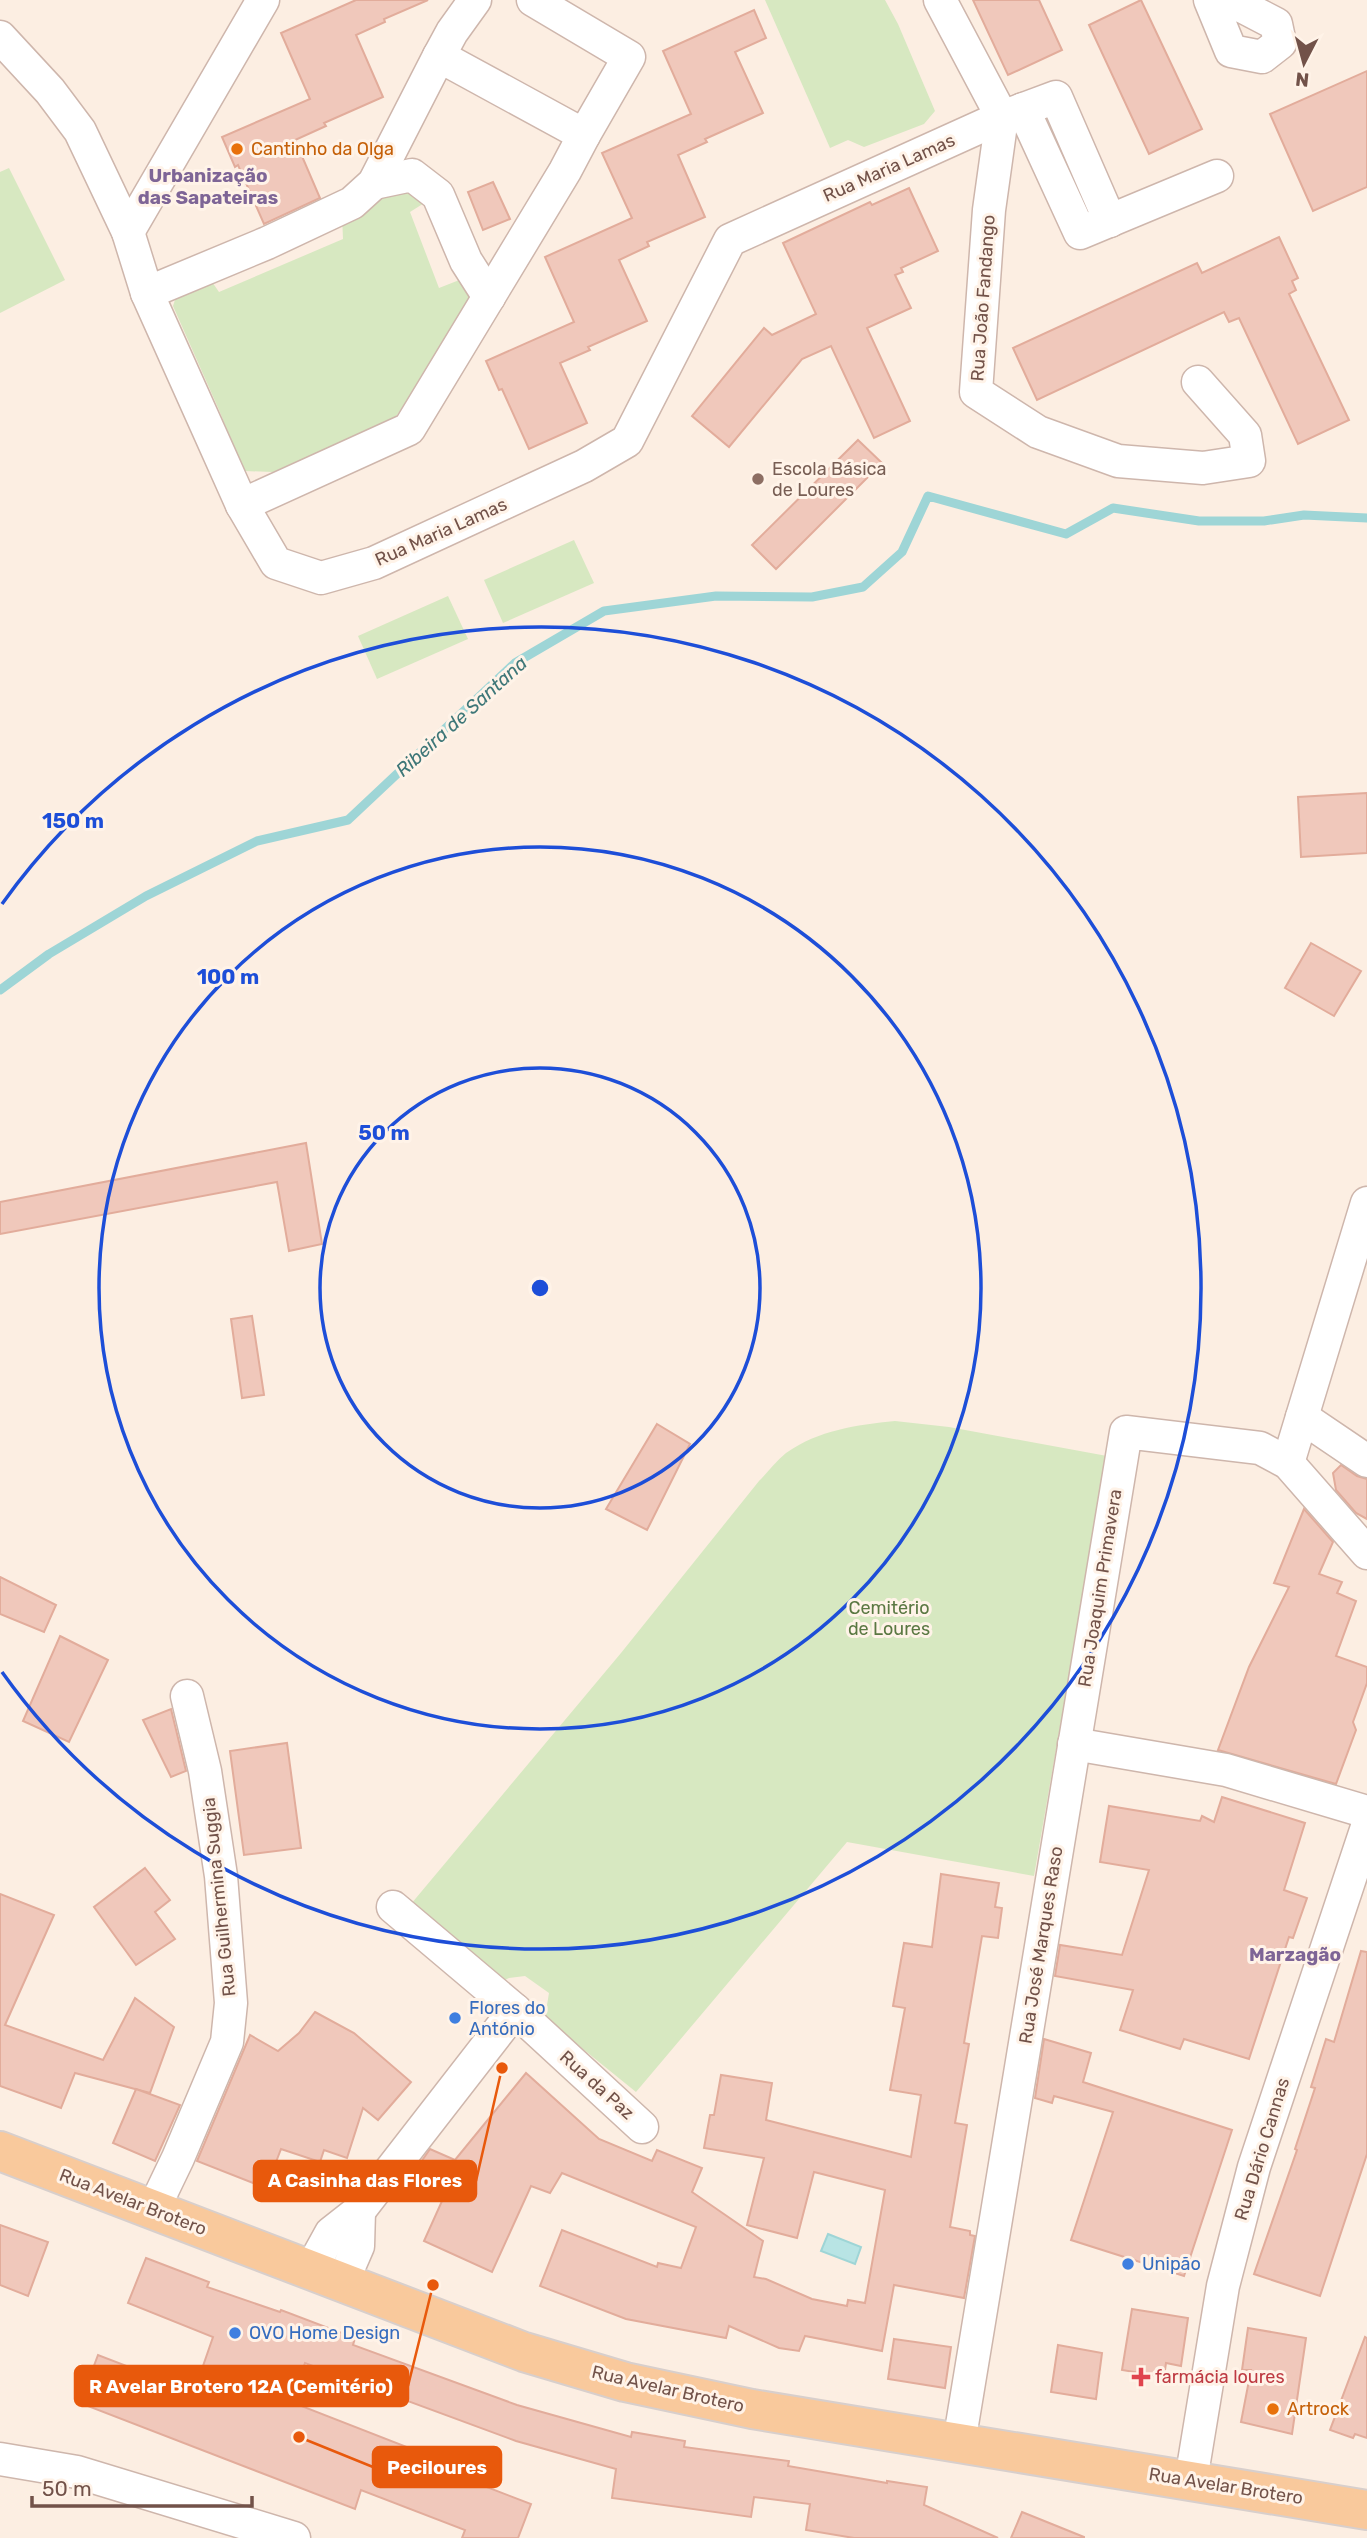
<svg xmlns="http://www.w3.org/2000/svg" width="1367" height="2538" font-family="Rubik,sans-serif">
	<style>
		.green { fill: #d7e8c1 }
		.water { fill: #b8e4e4; stroke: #9ed5d6; stroke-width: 2 }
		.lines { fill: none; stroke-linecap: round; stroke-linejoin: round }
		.stream { stroke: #9ed5d6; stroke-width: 9 }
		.building { fill: #f0c8bb; stroke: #e2ac9b; stroke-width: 2 }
		.minor-casing { stroke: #ceb6ac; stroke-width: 35 }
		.primary-casing { stroke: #d8cfcc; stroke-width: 42 }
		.minor { stroke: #fff; stroke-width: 32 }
		.primary { stroke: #f9c99c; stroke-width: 38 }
		.ring { fill: none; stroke: #1d4ed8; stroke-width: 3.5 }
		.food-dot { fill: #e8710a; stroke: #fff3e8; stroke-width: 2.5 }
		.education-dot { fill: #8d6e63; stroke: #fff3e8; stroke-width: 2.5 }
		.shop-dot { fill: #3f7fe0; stroke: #fff3e8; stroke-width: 2.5 }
		.health-dot { fill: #e0444e; stroke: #fff3e8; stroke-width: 2.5 }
		.labels { text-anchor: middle; stroke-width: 6; stroke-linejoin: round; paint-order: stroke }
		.food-label { font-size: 18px; fill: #c56008; stroke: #fff3e8; text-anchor: start }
		.street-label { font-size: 18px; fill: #725249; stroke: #fff3e8 }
		.education-label { font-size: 18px; fill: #785e54; stroke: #fff3e8; text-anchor: start }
		.park-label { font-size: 18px; fill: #5a7842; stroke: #fff3e8 }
		.shop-label { font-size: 18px; fill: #366cbe; stroke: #fff3e8; text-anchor: start }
		.health-label { font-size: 18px; fill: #be3a42; stroke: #fff3e8; text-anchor: start }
		.neighbourhood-label { font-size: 19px; font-weight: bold; fill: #7e6596; stroke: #fff3e8 }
		.water-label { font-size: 19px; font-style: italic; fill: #3e7778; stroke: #fff3e8 }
		.centre { fill: #1d4ed8; stroke: #fff3e8; stroke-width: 3.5 }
		.ring-label { font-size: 21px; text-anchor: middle; font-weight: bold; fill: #1d4ed8; stroke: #fff3e8; stroke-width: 6; stroke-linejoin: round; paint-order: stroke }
		.leader { fill: none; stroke: #e8590c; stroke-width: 2.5 }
		.callout-dot { fill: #e8590c; stroke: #fff3e8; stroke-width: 2.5 }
		.callout { fill: #e8590c; stroke: #e8590c; stroke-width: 2.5 }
		.callout-label { font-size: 19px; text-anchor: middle; font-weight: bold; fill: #fff }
	</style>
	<rect width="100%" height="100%" fill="#fceee2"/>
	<!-- green -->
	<g class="green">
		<polygon points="765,0 885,0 898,24 935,111 924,124 864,147 848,140 830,148"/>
		<polygon points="9,168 65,280 0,313 0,172"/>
		<polygon points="401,186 429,200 410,212 439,288 467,277 472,311 394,419 273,472 244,471 219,410 173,306 177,294 208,276 219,292 343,239 342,216"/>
		<polygon points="574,540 594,583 503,623 484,580"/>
		<polygon points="448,596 468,639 377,679 358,636"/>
		<path d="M 895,1421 L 949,1427 L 1107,1456 L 1034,1876 L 847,1842 L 636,2092 L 541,2015 L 547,2005 L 549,1993 L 525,1976 L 509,1978 L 492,1986 L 411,1904 L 621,1653 L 759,1481 C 768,1472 776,1461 786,1453 C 819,1430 856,1425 895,1421 Z"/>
	</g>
	<!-- water -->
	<polygon class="water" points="828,2234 861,2247 855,2264 821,2251"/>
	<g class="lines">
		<!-- stream -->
		<polyline class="stream" points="0,990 49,954 146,896 257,841 348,820 515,663 604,611 716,596 812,597 863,587 902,552 928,496 1066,534 1113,508 1199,521 1264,521 1304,515 1367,518"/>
	</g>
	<!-- building -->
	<g class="building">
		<polygon points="356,0 428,0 384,19 385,22 356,35 383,97 324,123 326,126 295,140 320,198 264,224 238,165 235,167 222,137 310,99 281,33"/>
		<polygon points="973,0 1039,0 1062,50 1008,75"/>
		<polygon points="1141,0 1202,129 1149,154 1089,25"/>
		<polygon points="754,10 766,38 735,52 763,113 705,139 707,142 678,155 705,217 647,242 649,246 619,260 647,321 588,347 590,350 560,363 587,423 529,449 502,389 499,390 486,361 574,322 545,257 632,218 602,153 691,114 663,51"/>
		<polygon points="1367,71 1367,187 1313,211 1270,114"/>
		<polygon points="493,182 510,219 483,230 468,192"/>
		<polygon points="909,188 938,251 901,268 903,272 895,275 911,308 867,328 910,421 874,438 831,346 802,359 729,447 692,416 764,328 772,335 816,314 783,243 870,202 872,205"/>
		<polygon points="1279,237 1298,278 1292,281 1296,290 1289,294 1349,420 1298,444 1239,318 1229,322 1224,312 1037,400 1013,348 1197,263 1202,273"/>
		<polygon points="858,440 882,463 776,569 752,545"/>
		<polygon points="1367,793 1367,853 1301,857 1298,797"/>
		<polygon points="1311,943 1361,971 1334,1016 1285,988"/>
		<polygon points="306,1143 322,1244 289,1251 277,1182 0,1234 0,1202"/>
		<polygon points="252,1316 264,1395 242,1398 231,1319"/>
		<polygon points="657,1424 690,1444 647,1530 606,1509"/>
		<polygon points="1341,1465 1357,1476 1367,1479 1367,1519 1356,1513 1336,1490 1333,1473"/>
		<polygon points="1304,1509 1333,1542 1319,1574 1342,1582 1337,1593 1356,1601 1336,1656 1367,1667 1367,1683 1353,1722 1356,1730 1336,1784 1218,1750 1249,1667 1289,1587 1274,1583"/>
		<polygon points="0,1577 56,1605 44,1632 0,1614"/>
		<polygon points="60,1636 108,1660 69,1742 23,1721"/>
		<polygon points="171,1709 186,1771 171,1777 143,1720"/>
		<polygon points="287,1743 301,1848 244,1855 230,1751"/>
		<polygon points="1222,1797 1305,1823 1284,1890 1307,1898 1293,1938 1289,1937 1249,2059 1184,2039 1180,2049 1120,2030 1133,1990 1055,1976 1060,1945 1122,1955 1149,1870 1100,1862 1109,1806 1200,1821 1202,1816 1214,1822"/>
		<polygon points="145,1868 170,1900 155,1912 175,1939 136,1965 94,1907"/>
		<polygon points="941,1874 999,1883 995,1907 1002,1908 998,1938 982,1936 964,2043 969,2044 955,2123 967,2125 950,2227 970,2231 970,2235 975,2236 964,2298 894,2285 882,2351 805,2336 799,2351 779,2348 729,2326 726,2338 626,2319 540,2286 562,2230 657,2267 658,2263 681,2268 696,2227 562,2173 550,2193 531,2186 492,2272 424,2241 447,2190 414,2175 421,2162 430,2149 455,2160 526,2073 599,2139 652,2161 657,2150 702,2168 692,2192 763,2241 754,2277 766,2279 812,2299 847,2306 848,2300 865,2303 885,2190 814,2172 797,2238 747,2225 764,2158 704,2148 710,2115 714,2115 721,2075 772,2083 766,2120 911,2157 921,2095 890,2090 905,2008 893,2006 904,1943 932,1947"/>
		<polygon points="0,1894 54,1915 5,2025 103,2060 135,1998 174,2027 150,2093 75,2073 61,2108 0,2086"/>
		<polygon points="1361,1951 1367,1952 1367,2154 1320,2296 1254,2274 1297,2150 1295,2149 1315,2088 1311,2087 1326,2039 1334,2042"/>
		<polygon points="315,2012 354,2033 411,2082 378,2120 363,2108 347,2158 324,2150 320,2162 281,2149 266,2188 197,2161 250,2035 278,2051 299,2033"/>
		<polygon points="1044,2039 1091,2053 1083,2082 1232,2130 1184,2276 1071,2240 1113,2112 1054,2096 1052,2103 1035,2098"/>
		<polygon points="136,2089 180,2105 155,2161 113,2143"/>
		<polygon points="0,2225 48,2242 28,2296 0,2285"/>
		<polygon points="146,2258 209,2282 207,2287 280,2312 281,2310 355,2338 353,2345 517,2405 631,2437 632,2432 685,2441 684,2447 789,2461 788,2466 887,2483 887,2481 927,2487 924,2505 998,2538 854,2538 806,2530 810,2504 754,2497 751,2517 612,2498 616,2469 516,2441 305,2363 291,2402 453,2465 450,2473 531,2504 518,2538 462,2538 465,2530 361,2490 355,2509 80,2403 98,2355 194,2392 213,2337 128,2303"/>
		<polygon points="1132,2309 1188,2318 1181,2366 1166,2363 1164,2377 1122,2370"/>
		<polygon points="1248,2328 1306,2338 1292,2434 1241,2422 1251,2370 1242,2370"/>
		<polygon points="1365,2337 1367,2338 1367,2438 1355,2434 1353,2438 1330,2430"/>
		<polygon points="894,2339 951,2347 945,2388 888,2379"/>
		<polygon points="1058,2345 1102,2353 1096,2399 1051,2392"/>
		<polygon points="1022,2512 1084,2537 1084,2538 1011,2538"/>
	</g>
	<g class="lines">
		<!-- minor casing -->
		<g class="minor-casing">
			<g id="minor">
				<polyline points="533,0 629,57 584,135"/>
				<polyline points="940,0 1002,117 989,210 976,392 1038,432 1118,461 1203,468 1249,461 1245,435 1198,382"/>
				<polyline points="1210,0 1231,51 1262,57 1280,43 1276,24 1230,0"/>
				<polyline points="0,37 50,91 80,131 128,232 147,293 208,429 242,505 276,563 321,578 374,563 584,466 627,441 730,240 1002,117 1056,97 1110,221"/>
				<polyline points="439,56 452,32 475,0"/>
				<polyline points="1023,109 1080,233 1217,176"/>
				<polyline points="374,183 412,175 438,195 466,261 489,297"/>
				<polyline points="128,232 263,0"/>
				<polyline points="147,293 267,243 352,203 374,183 439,56 584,135 565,171 409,429 242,505"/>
				<polyline points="1302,1417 1367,1461"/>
				<polyline points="1288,1463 1367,1203"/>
				<polyline points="1074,1744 1226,1770 1367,1812"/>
				<polyline points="393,1907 515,2010 642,2127"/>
				<polyline points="153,2210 178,2158 227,2042 231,2003 221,1876 205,1771 187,1696"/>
				<polyline points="310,2271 331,2233 359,2211 515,2010"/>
				<polyline points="342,2283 358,2246 359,2211"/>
				<polyline points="959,2443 1126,1432 1260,1448 1288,1463 1367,1553"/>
				<polyline points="0,2459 77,2472 294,2538"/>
				<polyline points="1188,2480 1192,2474 1223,2286 1254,2167 1367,1827"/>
			</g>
		</g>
		<!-- primary casing -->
		<g class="primary-casing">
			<polyline id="primary" points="0,2151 524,2352 625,2382 752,2409 1367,2510"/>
		</g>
		<!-- minor -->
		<use href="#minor" class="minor"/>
		<!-- primary -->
		<use href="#primary" class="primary"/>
	</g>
	<!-- distance rings -->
	<g class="ring">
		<circle cx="540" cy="1288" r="220"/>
		<circle cx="540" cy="1288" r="441"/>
		<path d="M2 904A661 661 0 1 1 2 1672"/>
	</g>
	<!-- markers -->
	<g class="food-dot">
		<circle cx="237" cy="149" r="7"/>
		<circle cx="1273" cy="2409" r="7"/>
	</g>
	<circle class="education-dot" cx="758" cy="479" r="7"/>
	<g class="shop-dot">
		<circle cx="455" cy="2018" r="7"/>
		<circle cx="1128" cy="2264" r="7"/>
		<circle cx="235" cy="2333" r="7"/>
	</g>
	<path class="health-dot" d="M1137.5 2366.5h7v7h7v7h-7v7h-7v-7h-7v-7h7z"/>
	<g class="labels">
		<!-- food labels -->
		<g class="food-label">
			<text x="251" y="155">Cantinho da Olga</text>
			<text x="1287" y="2415">Artrock</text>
		</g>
		<!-- street labels -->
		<g class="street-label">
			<text transform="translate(889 168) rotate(-24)" y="6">Rua Maria Lamas</text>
			<text transform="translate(983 298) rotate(-86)" y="6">Rua João Fandango</text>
			<text transform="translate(441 532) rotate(-24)" y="6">Rua Maria Lamas</text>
			<text transform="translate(1100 1588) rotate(-81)" y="6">Rua Joaquim Primavera</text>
			<text transform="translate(219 1897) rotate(-96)" y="6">Rua Guilhermina Suggia</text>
			<text transform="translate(1041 1945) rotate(-81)" y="6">Rua José Marques Raso</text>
			<text transform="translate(597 2085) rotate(42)" y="6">Rua da Paz</text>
			<text transform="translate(1262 2149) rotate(-73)" y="6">Rua Dário Cannas</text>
			<text transform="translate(133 2202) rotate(21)" y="6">Rua Avelar Brotero</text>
			<text transform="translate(668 2389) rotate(13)" y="6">Rua Avelar Brotero</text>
			<text transform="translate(1226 2486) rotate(9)" y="6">Rua Avelar Brotero</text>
		</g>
		<!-- education labels -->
		<g class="education-label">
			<text x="772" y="475">Escola Básica<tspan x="772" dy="21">de Loures</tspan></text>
		</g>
		<!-- park labels -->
		<g class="park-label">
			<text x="889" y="1614">Cemitério<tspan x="889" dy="21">de Loures</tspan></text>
		</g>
		<!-- shop labels -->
		<g class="shop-label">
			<text x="469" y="2014">Flores do<tspan x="469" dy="21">António</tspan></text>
			<text x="1142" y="2270">Unipão</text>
			<text x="249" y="2339">OVO Home Design</text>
		</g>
		<!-- health labels -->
		<g class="health-label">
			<text x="1155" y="2383">farmácia loures</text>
		</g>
		<!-- neighbourhood labels -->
		<g class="neighbourhood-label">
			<text x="208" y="182">Urbanização<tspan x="208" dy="22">das Sapateiras</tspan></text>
			<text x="1295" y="1961">Marzagão</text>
		</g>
		<!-- water labels -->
		<g class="water-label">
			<text transform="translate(461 716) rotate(-42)" y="7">Ribeira de Santana</text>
		</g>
	</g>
	<circle cx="540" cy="1288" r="10" class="centre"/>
	<g class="ring-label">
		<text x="73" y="828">150 m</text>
		<text x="228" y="984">100 m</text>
		<text x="384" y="1140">50 m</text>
	</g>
	<!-- callouts -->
	<path class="leader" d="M502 2068L476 2181M433 2285L408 2386M299 2437L373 2467"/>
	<g class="callout-dot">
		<circle cx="502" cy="2068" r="7"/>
		<circle cx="433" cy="2285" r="7"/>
		<circle cx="299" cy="2437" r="7"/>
	</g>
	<g class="callout">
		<rect x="254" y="2161" width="222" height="40" rx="7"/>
		<rect x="75" y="2366" width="333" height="40" rx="7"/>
		<rect x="373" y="2447" width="128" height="40" rx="7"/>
	</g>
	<g class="callout-label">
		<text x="365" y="2187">A Casinha das Flores</text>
		<text x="241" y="2393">R Avelar Brotero 12A (Cemitério)</text>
		<text x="437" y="2474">Peciloures</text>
	</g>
	<!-- north arrow -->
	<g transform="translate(1304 63) rotate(186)" stroke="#fff3e8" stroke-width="5" paint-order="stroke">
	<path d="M0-5L12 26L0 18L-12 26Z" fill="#725249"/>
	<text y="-10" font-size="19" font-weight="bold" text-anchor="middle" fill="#725249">N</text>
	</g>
	<!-- scale -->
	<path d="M32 2496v10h220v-10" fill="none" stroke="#725249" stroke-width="3.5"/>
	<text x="42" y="2496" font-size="21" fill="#725249" stroke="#fff3e8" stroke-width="5" paint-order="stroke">50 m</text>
</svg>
